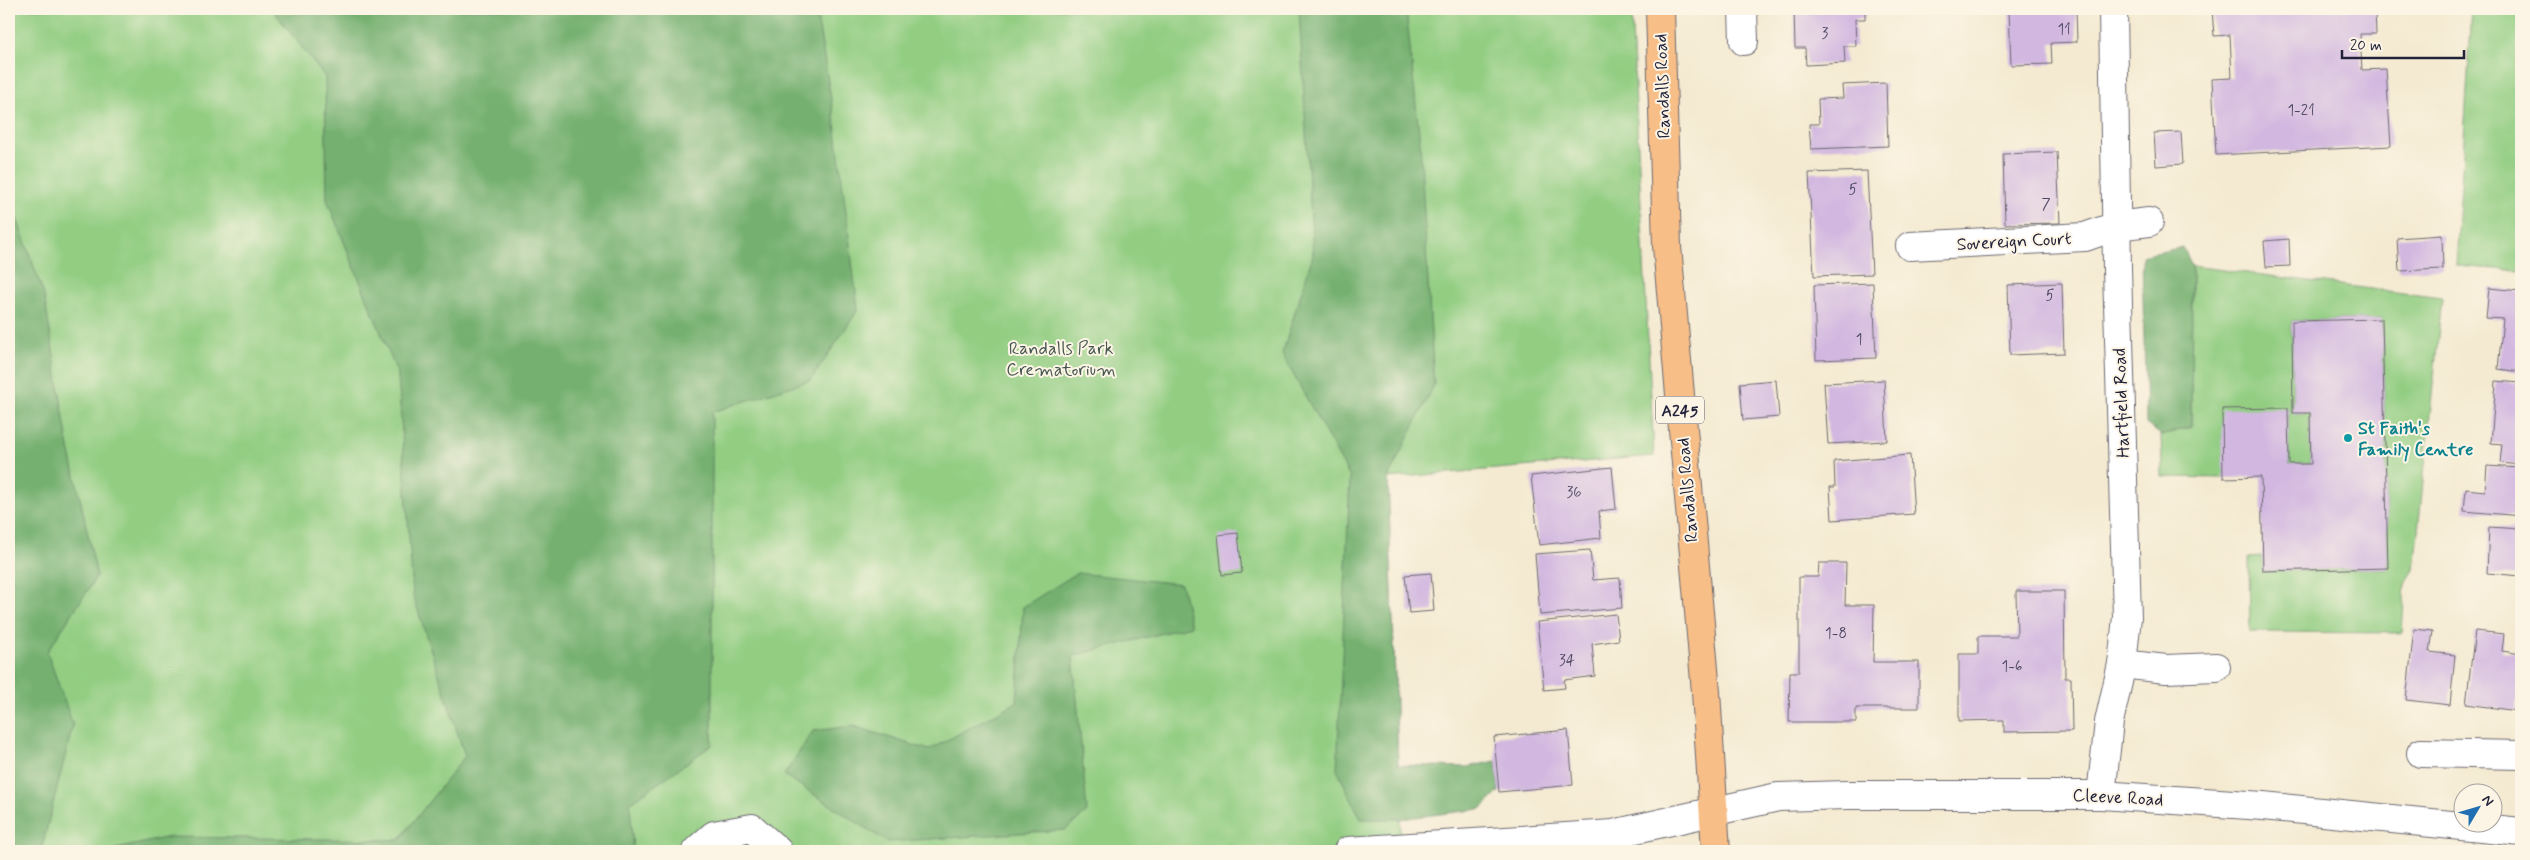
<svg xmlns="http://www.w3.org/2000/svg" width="2530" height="860" font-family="Mynerve,sans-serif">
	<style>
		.green { fill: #92cd82; stroke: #5a785e }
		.forest { fill: #75b070; stroke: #4c6956 }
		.building { fill: #d2b8e0 }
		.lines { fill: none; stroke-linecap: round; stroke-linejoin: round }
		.minor-casing { stroke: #6c6870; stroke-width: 30 }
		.major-casing { stroke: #6c6870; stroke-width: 30 }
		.minor { stroke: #fff; stroke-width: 28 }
		.major { stroke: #f7be87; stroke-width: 28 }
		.culture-dot { fill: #0f9aa8; stroke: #fcf5e5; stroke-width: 2 }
		.labels { text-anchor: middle; stroke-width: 4; stroke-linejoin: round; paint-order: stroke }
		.number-label { font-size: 15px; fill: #4e4864 }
		.shield { fill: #fcf5e5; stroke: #63616e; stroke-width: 1 }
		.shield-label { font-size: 16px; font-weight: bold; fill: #22223b }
		.street-label { font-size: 18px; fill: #22223b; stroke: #fcf5e5 }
		.park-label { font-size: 18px; fill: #445550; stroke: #fcf5e5 }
		.culture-label { font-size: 18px; font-weight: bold; fill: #0d838f; stroke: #fcf5e5; text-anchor: start }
	</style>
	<rect width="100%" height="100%" fill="#fcf5e5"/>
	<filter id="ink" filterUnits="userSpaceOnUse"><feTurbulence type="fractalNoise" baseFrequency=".02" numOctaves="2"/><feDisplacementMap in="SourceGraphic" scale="10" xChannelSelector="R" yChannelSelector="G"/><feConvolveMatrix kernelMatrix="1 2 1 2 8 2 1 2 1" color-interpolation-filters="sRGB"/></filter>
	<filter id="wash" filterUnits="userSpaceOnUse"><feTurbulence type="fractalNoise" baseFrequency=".0096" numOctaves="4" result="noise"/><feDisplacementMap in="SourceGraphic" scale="20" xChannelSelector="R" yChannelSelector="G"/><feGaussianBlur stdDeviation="1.12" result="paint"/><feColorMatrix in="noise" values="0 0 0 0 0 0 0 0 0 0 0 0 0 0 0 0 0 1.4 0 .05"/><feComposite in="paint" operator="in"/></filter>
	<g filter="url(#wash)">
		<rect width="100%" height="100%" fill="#f4ead1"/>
		<!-- green -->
		<g class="green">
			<polygon points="9,9 1631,9 1654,456 1388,478 1401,851 9,851"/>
			<polygon points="2472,9 2521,9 2521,271 2456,266"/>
			<polygon points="2192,266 2442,298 2414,570 2405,584 2402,633 2250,632 2249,557 2262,556 2263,571 2388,568 2382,319 2292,321 2293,413 2310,413 2311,464 2289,464 2288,408 2223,478 2162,477 2161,435 2191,427"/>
		</g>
		<!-- forest -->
		<g class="forest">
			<polygon points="272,9 816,10 835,123 858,310 811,380 712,412 712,745 630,803 633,851 108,851 169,837 399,840 465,756 413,595 398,375 327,200 325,77"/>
			<polygon points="1299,9 1406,9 1420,143 1434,385 1388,478 1398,765 1467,767 1496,761 1499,792 1481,809 1400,819 1361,819 1337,770 1350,477 1282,354 1313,255"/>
			<polygon points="9,196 44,295 68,443 97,576 47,652 73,725 41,851 9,851"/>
			<polygon points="2183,247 2192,266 2191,427 2161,435 2146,424 2142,256"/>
			<polygon points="1077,573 1181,584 1191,626 1073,656 1087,812 1065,830 887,842 784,775 813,731 853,726 929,750 1017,702 1023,607"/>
		</g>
		<g id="blocks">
			<!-- building -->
			<g class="building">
				<polygon points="1794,9 1865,9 1865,19 1855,19 1856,46 1844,46 1845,63 1806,65 1805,48 1795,48"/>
				<polygon points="2009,9 2076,9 2077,42 2051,43 2052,64 2011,65"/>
				<polygon points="2212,9 2375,9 2376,34 2360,34 2362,70 2386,69 2391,146 2216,155 2212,79 2232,78 2230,35 2214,36"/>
				<polygon points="1886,83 1888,146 1811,149 1809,124 1819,124 1818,99 1843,98 1842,85"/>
				<polygon points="2181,132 2183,164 2156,166 2154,133"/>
				<polygon points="2057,152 2060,223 2005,224 2003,154"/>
				<polygon points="1867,171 1872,274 1814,276 1809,173"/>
				<polygon points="2442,235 2443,269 2399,271 2397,238"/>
				<polygon points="2289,239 2290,266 2266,267 2264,241"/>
				<polygon points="1873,283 1876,358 1816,360 1814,285"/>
				<polygon points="2062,283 2064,353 2010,355 2008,285"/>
				<polygon points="2489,288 2521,291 2521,372 2498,369 2503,319 2486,318"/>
				<polygon points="2382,319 2388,568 2263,571 2261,477 2223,478 2222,409 2288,408 2289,464 2311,464 2310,413 2293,413 2292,321"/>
				<polygon points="1776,380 1779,417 1743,420 1740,383"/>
				<polygon points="1884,380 1887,441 1828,444 1824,383"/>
				<polygon points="2496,381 2521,383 2521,465 2500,463 2502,444 2491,443"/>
				<polygon points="1910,455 1914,514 1832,520 1830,487 1835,487 1834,461"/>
				<polygon points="2487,466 2521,468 2521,516 2464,511 2466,489 2485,491"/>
				<polygon points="1612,467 1616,509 1599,511 1601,538 1539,545 1531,476"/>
				<polygon points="2489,527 2521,529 2521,576 2487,573"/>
				<polygon points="1238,533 1242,573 1222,575 1218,535"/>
				<polygon points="1590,550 1593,580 1620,578 1622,608 1540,615 1535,554"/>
				<polygon points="1819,563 1846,563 1845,605 1874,605 1873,662 1919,662 1919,708 1856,708 1856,722 1789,722 1790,672 1799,672 1799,577 1818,577"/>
				<polygon points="1431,573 1434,611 1409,613 1405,575"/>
				<polygon points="2016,591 2064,591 2065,678 2071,678 2072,731 2004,732 2004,720 1959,721 1959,654 1978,654 1978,636 2017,636"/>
				<polygon points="1616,614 1619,640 1592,644 1595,676 1564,680 1565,688 1544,690 1537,622"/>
				<polygon points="2414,629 2433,631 2430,652 2455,655 2450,705 2406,700"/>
				<polygon points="2475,631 2504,634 2502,651 2521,654 2517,711 2466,704"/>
				<polygon points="1568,730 1573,785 1499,792 1494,737"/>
			</g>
		</g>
	</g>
	<g filter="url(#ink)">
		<use href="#blocks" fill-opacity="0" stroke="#6c6870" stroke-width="1"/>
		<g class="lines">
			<!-- minor casing -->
			<g class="minor-casing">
				<g id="minor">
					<polyline points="1743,9 1744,41"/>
					<polyline points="1910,246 2085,237 2116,226 2149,222"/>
					<polyline points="2122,664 2166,669 2216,667"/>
					<polyline points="2421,753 2521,755"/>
					<polyline points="2101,795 2109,722 2122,664 2127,617 2117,269 2113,9"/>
					<polyline points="696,851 714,835 752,828 778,851"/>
					<polyline points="1348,851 1613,834 1778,797 1847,795 2101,795 2263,806 2521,832"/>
				</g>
			</g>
			<!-- major casing -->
			<g class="major-casing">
				<polyline id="major" points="1660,9 1667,246 1706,692 1716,851"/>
			</g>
			<!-- minor -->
			<use href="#minor" class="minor"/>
			<!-- major -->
			<use href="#major" class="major"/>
		</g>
	</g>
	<!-- markers -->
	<circle class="culture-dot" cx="2348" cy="438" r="5"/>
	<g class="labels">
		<!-- number labels -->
		<g class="number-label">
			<text x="2064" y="34">11</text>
			<text x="1825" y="38">3</text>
			<text x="2301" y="115">1-21</text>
			<text x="1853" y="194">5</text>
			<text x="2046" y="209">7</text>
			<text x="2050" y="300">5</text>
			<text x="1859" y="344">1</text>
			<text x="1574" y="497">36</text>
			<text x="1836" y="638">1-8</text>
			<text x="1567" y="665">34</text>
			<text x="2012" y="671">1-6</text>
		</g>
		<!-- shield labels -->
		<rect class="shield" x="1656" y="396.5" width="48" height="27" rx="4"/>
		<g class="shield-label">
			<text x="1680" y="416">A245</text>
		</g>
		<!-- street labels -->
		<g class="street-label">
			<text transform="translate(1662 86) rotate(-92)" y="6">Randalls Road</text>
			<text transform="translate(2014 241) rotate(-3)" y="6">Sovereign Court</text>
			<text transform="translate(2121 403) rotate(-92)" y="6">Hartfield Road</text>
			<text transform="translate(1687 490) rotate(-95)" y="6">Randalls Road</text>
			<text transform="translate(2118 797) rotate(3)" y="6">Cleeve Road</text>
		</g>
		<!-- park labels -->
		<g class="park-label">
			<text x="1061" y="354">Randalls Park<tspan x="1061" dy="21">Crematorium</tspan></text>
		</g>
		<!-- culture labels -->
		<g class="culture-label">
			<text x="2358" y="434">St Faith's<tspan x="2358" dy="21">Family Centre</tspan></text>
		</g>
	</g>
	<!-- margin -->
	<rect width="2530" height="860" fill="none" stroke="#fcf5e5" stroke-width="30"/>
	<!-- north arrow -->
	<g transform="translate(2478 808) rotate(52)"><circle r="24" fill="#fcf5e5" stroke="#a5a1a1"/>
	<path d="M0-4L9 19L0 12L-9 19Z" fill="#1f6fb2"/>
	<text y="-8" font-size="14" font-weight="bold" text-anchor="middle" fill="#22223b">N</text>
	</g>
	<!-- scale -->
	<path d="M2342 50v8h122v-8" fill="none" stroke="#22223b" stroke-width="2.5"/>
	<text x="2350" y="50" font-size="15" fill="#22223b" stroke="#fcf5e5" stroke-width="4" paint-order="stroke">20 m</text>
</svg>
